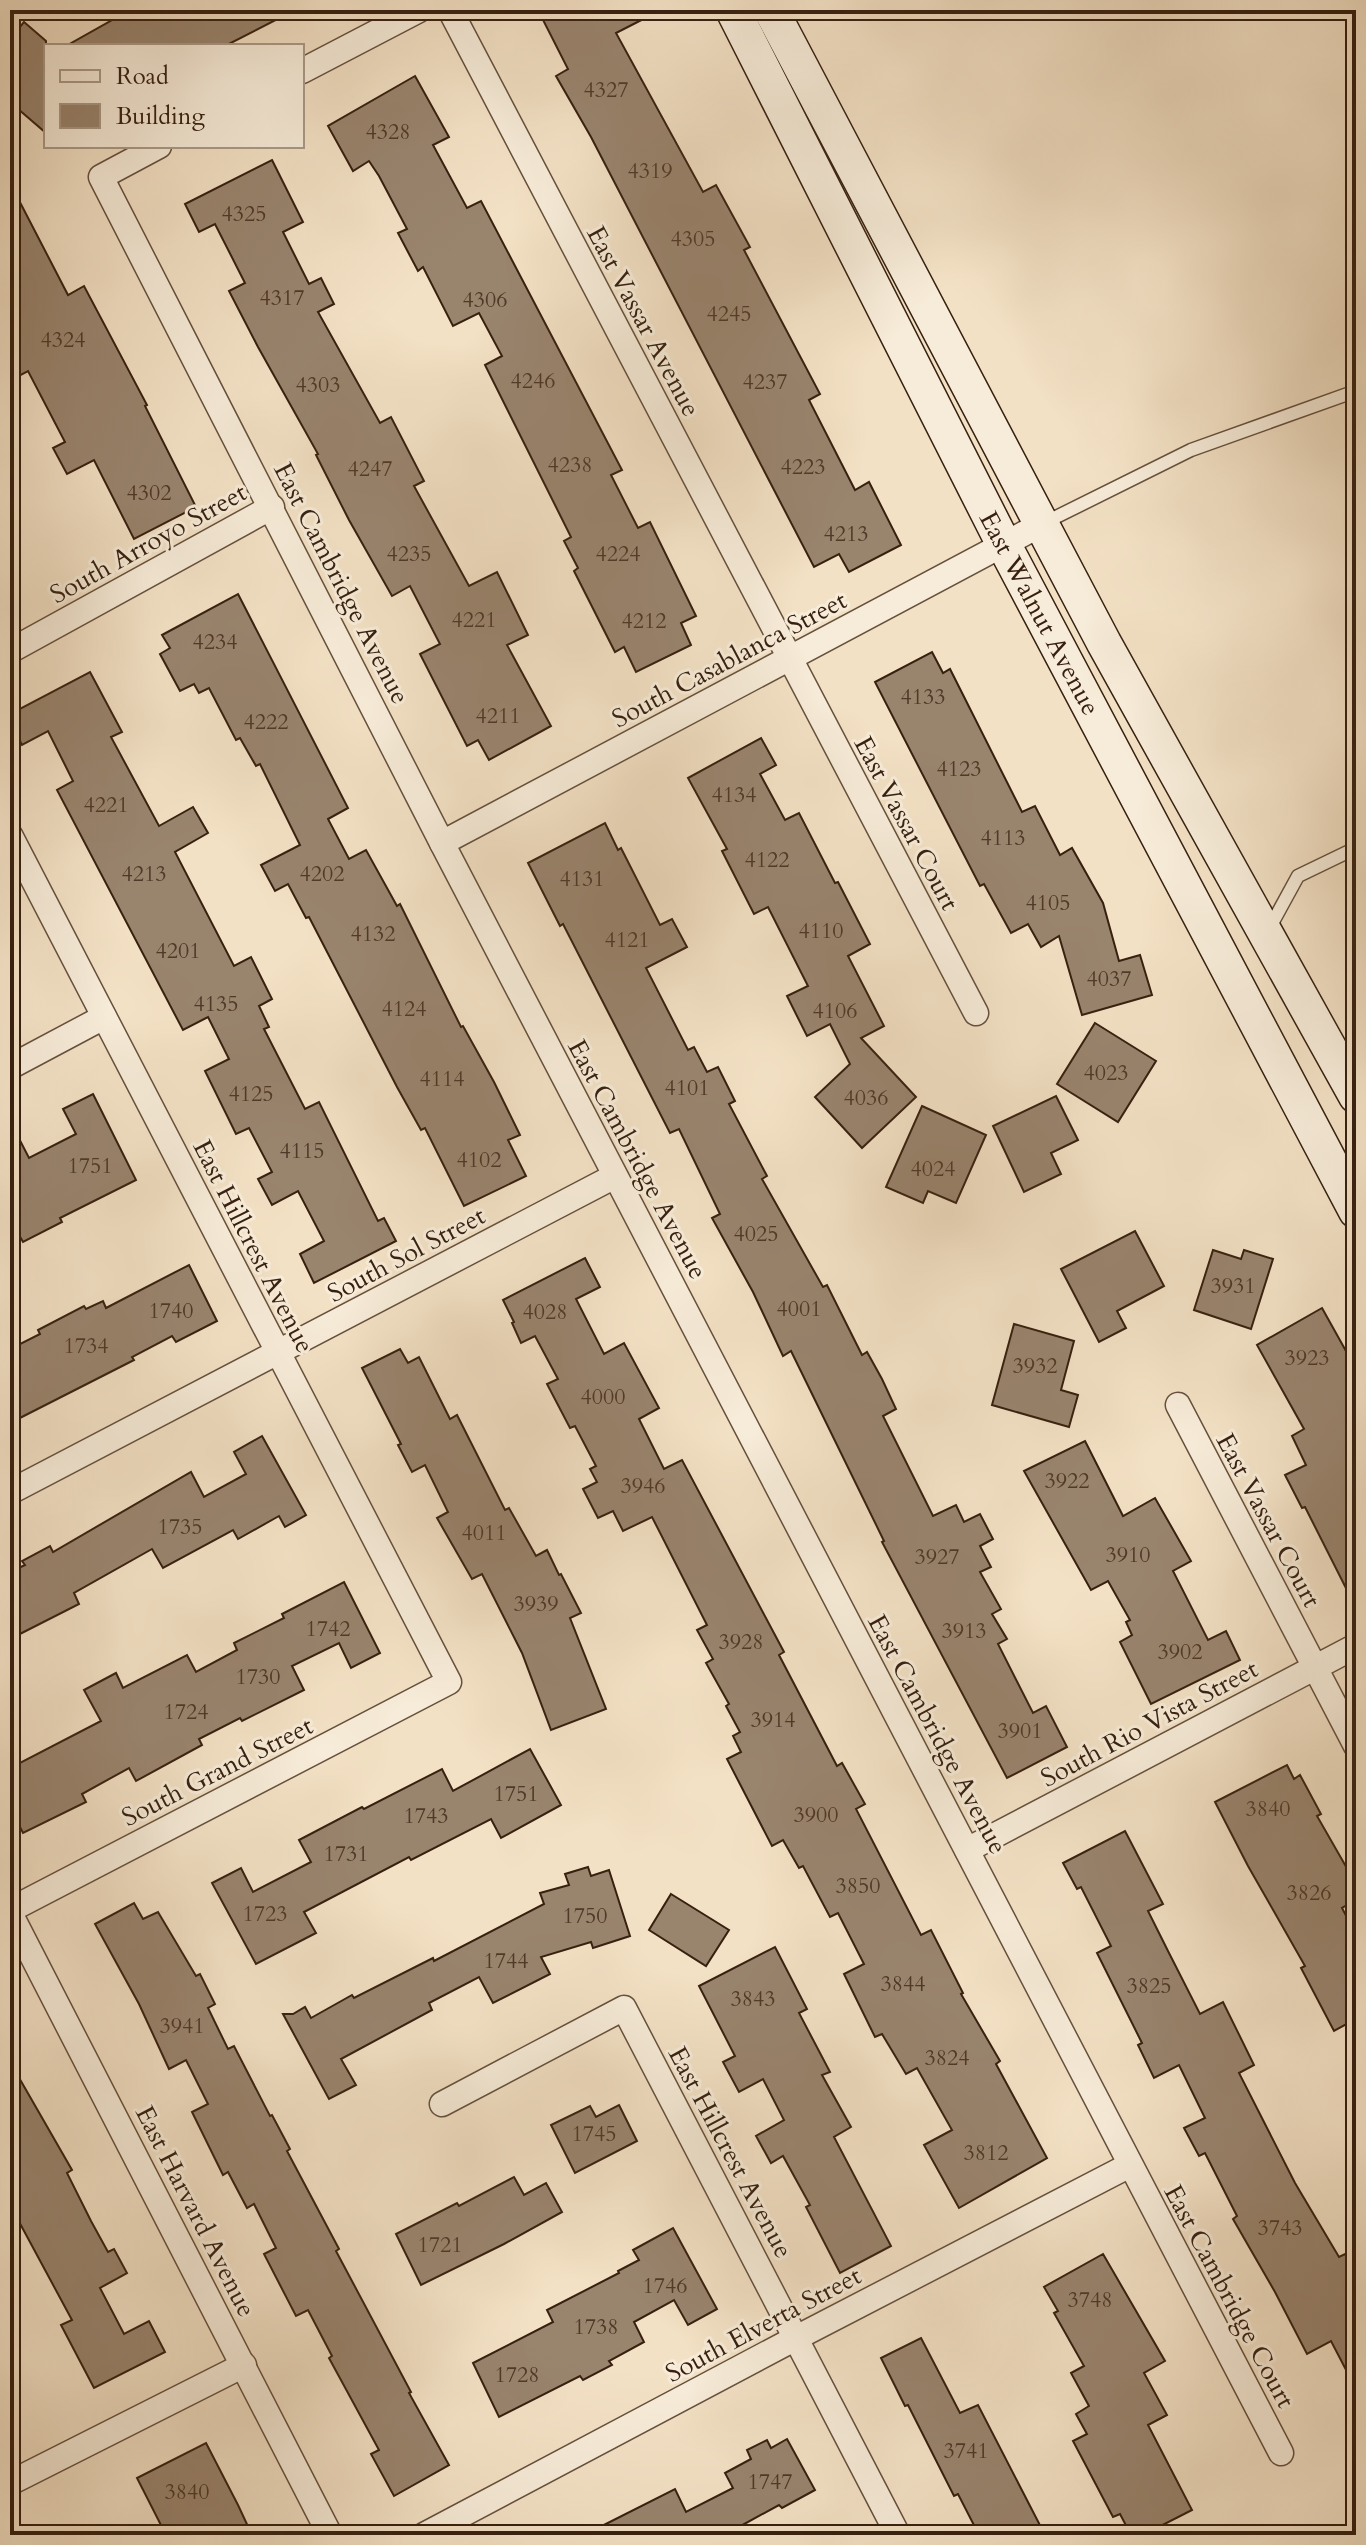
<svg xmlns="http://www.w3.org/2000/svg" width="1366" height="2545" font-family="Cardo,serif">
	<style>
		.building { fill: #99846e; stroke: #372010; stroke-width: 2 }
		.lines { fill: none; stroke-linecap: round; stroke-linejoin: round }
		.lane-casing { stroke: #66503d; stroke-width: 15 }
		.street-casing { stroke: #66503d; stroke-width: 27 }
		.secondary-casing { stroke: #372010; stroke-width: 37 }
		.lane { stroke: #f7ecd9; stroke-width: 12 }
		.street { stroke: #f7ecd9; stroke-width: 24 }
		.secondary { stroke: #f7ecd9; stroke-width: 34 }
		.labels { text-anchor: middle; stroke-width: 6; stroke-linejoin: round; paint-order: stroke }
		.number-label { font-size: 22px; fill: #503928 }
		.street-label { font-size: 26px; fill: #372010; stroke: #f7ecd9 }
	</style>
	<rect width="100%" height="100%" fill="#f3e1c5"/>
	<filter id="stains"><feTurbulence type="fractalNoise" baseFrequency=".0025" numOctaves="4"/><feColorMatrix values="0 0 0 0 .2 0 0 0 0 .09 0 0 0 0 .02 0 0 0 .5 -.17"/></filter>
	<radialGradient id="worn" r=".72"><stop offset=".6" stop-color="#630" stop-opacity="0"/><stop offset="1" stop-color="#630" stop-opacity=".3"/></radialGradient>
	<!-- building -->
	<g class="building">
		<polygon points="107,10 295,10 225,46 66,46 112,20"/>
		<polygon points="538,10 661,10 616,33 703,192 716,185 750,247 744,250 820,394 809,400 855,490 869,482 901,545 849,572 839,554 814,567 591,137 556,76 568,69"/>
		<polygon points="24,22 46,41 46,133 10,102 10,39"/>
		<polygon points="415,76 449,137 433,145 467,208 481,201 622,470 611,475 638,528 650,522 696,616 681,623 691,645 636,672 624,647 615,652 574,571 578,568 564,541 571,537 485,365 502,356 479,313 453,326 423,267 418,271 398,233 407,229 379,176 369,161 353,171 328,126"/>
		<polygon points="272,160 303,222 283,232 309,284 321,278 334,304 318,312 380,423 391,417 424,481 414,486 469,586 497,572 528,635 507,645 551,726 489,760 478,740 467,746 420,654 440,644 410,586 392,596 349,520 316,455 318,454 258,347 229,291 245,283 215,224 199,232 185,204"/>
		<polygon points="10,183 68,295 84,286 147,405 145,406 196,507 134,539 94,460 67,474 53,448 65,442 28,371 17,377 10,363"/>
		<polygon points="238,594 348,808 328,819 349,859 366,850 397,906 400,904 461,1027 463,1026 494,1082 520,1135 508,1140 526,1176 464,1206 425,1128 421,1130 397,1087 309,917 306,918 288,884 275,891 261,865 300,845 260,764 256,766 240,738 236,740 209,688 199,693 194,684 180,691 160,654 170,648 162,635"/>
		<polygon points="932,652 943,673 950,669 1022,812 1035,806 1060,855 1072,848 1103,903 1119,961 1140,955 1152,995 1082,1015 1059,936 1041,947 1028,924 1011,933 984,884 980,886 875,682"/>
		<polygon points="90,672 122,732 111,737 159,826 193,807 208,833 175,852 234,966 251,957 272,999 259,1006 269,1027 264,1029 305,1109 319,1102 378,1221 384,1218 396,1241 314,1283 300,1254 324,1241 298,1191 272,1205 258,1179 272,1172 249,1128 236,1134 205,1071 229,1059 208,1017 183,1030 57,790 73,781 48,731 22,745 10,721 10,714"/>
		<polygon points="761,738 776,765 760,774 785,820 799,813 835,883 838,882 870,944 848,956 884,1026 861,1038 916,1097 862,1148 815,1097 850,1064 830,1024 807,1036 787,996 808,986 768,907 754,914 722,851 727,849 688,778"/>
		<polygon points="605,823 618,850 621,848 660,925 672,919 687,947 646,968 688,1050 694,1047 707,1072 718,1067 735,1101 729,1104 767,1176 762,1179 823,1287 827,1285 862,1355 867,1352 882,1379 896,1409 883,1416 933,1516 956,1505 964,1522 980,1514 993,1539 980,1546 991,1567 980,1572 1001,1609 992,1614 1007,1639 998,1644 1033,1713 1046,1706 1067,1747 1007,1778 882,1542 884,1541 791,1351 783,1356 753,1292 712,1218 720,1214 679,1129 670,1133 563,924 560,926 528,863"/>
		<polygon points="1095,1023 1156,1061 1118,1122 1057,1084"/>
		<polygon points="93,1094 136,1180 60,1218 62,1222 23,1242 18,1233 10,1237 10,1121 29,1158 76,1134 63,1109"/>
		<polygon points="1056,1096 1078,1140 1051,1153 1061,1174 1024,1192 993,1126"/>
		<polygon points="922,1106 986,1135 956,1203 928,1191 923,1203 886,1187"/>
		<polygon points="1135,1231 1164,1286 1117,1311 1126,1328 1099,1342 1061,1269"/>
		<polygon points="1213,1250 1241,1259 1244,1250 1273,1259 1251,1329 1194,1310"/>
		<polygon points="585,1258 600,1287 576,1299 604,1354 624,1343 659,1408 639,1419 664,1469 682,1460 784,1652 779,1655 837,1766 842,1763 865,1804 856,1809 921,1935 931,1930 963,1993 961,1994 1000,2061 996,2064 1047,2158 959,2208 924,2145 952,2130 917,2068 906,2074 882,2034 875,2037 844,1974 864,1964 838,1913 830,1917 803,1866 799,1868 783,1840 772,1846 727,1759 741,1752 733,1736 740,1732 726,1706 729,1704 706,1663 713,1659 697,1630 707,1625 652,1517 623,1531 613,1511 598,1518 583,1489 597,1482 590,1469 596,1466 575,1426 570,1428 547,1384 558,1379 535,1336 521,1343 512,1323 514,1322 503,1300"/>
		<polygon points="189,1265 217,1321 176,1342 172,1336 132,1357 134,1360 10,1423 10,1349 40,1334 38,1330 84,1306 86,1309 103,1301 106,1308"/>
		<polygon points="1322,1308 1356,1369 1356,1608 1305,1507 1302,1508 1285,1475 1306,1465 1292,1436 1304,1429 1257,1345"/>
		<polygon points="1014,1324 1074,1341 1061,1390 1078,1395 1069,1427 992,1405"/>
		<polygon points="400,1349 408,1363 419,1357 450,1419 457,1415 505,1510 509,1508 536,1556 547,1550 559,1575 561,1574 581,1613 570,1618 606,1709 551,1730 522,1653 482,1574 472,1579 437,1518 448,1512 425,1465 412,1472 398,1445 401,1444 362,1368"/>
		<polygon points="262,1436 306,1515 285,1527 279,1516 238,1539 233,1530 163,1568 152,1549 74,1593 79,1604 10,1639 10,1572 25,1565 22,1561 50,1546 53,1552 191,1472 204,1497 246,1474 234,1452"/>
		<polygon points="1085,1441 1123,1516 1155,1498 1191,1561 1173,1571 1208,1640 1226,1631 1240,1660 1151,1704 1120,1642 1132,1635 1126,1622 1130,1620 1108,1581 1091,1590 1024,1471"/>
		<polygon points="344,1582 380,1653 351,1668 339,1643 292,1666 304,1690 242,1721 240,1718 199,1739 202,1745 136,1781 129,1768 82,1794 86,1802 23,1833 10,1807 10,1768 101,1721 84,1690 116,1673 123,1688 187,1655 196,1672 237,1650 234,1643 284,1618 282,1614"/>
		<polygon points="530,1749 561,1805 501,1838 491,1819 411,1860 409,1857 304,1912 316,1933 256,1964 212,1883 241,1868 253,1892 311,1862 299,1840 362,1807 364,1809 442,1769 453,1791"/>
		<polygon points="1287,1765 1294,1779 1300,1775 1321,1814 1317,1816 1356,1884 1356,1900 1342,1908 1356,1935 1356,2019 1334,2031 1301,1968 1305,1966 1248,1866 1215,1802"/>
		<polygon points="1125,1831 1163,1904 1148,1911 1168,1951 1200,2014 1223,2002 1254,2065 1239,2073 1295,2183 1339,2257 1345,2254 1356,2275 1356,2389 1331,2341 1307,2354 1275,2292 1233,2219 1237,2216 1205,2153 1199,2156 1184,2128 1205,2118 1179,2065 1154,2078 1138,2045 1142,2043 1097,1953 1111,1946 1081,1887 1077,1889 1063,1863"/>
		<polygon points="588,1867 591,1876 609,1870 630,1936 593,1948 591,1942 541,1957 550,1974 493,2003 479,1977 429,2003 432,2010 341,2059 356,2085 329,2099 283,2014 293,2014 305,2007 311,2018 352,1995 354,1998 433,1958 434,1961 544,1904 540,1893 569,1885 565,1874"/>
		<polygon points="671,1894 729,1930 706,1966 649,1930"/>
		<polygon points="134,1903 143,1919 158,1912 196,1976 200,1974 215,2004 208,2008 228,2049 234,2046 270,2116 272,2115 290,2149 287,2151 339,2249 336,2251 411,2392 409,2393 449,2465 394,2496 371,2454 379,2450 329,2358 332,2356 308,2310 296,2316 264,2254 276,2248 254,2204 247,2208 228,2172 223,2175 192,2112 208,2104 186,2060 169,2069 139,2004 95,1924"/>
		<polygon points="775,1947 807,2009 799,2013 830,2072 822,2075 851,2127 834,2137 891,2246 840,2273 806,2207 810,2205 783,2156 771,2163 756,2136 784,2120 763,2079 739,2092 723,2062 735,2056 699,1986"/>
		<polygon points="10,2062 72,2170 67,2173 91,2221 108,2252 114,2249 127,2273 100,2288 124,2334 149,2321 165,2352 94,2388 61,2325 72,2320 10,2205"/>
		<polygon points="619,2105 637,2141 575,2173 551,2125 590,2106 596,2117"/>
		<polygon points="514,2177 524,2195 546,2183 562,2212 504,2244 421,2285 396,2234 457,2203 459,2206"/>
		<polygon points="673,2228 717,2309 688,2325 674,2300 634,2322 644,2342 609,2361 612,2365 583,2380 580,2376 499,2417 473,2363 553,2322 547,2310 619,2273 618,2271 639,2260 633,2250"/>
		<polygon points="1103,2254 1165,2361 1144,2373 1167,2415 1148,2425 1192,2510 1143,2535 1131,2535 1120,2514 1113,2517 1073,2441 1087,2434 1076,2414 1089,2406 1071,2373 1084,2366 1054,2313 1058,2311 1044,2287"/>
		<polygon points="921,2338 960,2413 978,2405 1045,2535 979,2535 958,2494 954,2496 908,2405 905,2406 881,2358"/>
		<polygon points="787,2439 815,2490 782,2508 779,2505 737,2528 741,2535 584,2535 675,2489 686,2512 733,2488 725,2473 751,2459 747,2450 767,2440 771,2448"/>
		<polygon points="206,2443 238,2505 252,2535 166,2535 137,2478"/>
	</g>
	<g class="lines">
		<!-- lane casing -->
		<g class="lane-casing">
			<g id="lane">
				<polyline points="1044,523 1191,450 1356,391"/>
				<polyline points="1269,929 1298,876 1356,848"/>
			</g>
		</g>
		<!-- street casing -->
		<g class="street-casing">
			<g id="street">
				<polyline points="450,10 976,1013"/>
				<polyline points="302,71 419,10"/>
				<polyline points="159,146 101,177 442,843 1281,2453"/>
				<polyline points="10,651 272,507"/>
				<polyline points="10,835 449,1682 10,1910"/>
				<polyline points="442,843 1042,524"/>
				<polyline points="10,1067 104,1017"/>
				<polyline points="1178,1405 1356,1746"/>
				<polyline points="10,1492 615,1176"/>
				<polyline points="967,1850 1356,1646"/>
				<polyline points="10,1913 330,2535"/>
				<polyline points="442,2104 624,2008 898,2535"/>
				<polyline points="10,2483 244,2365"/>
				<polyline points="424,2535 796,2338 1130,2165"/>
			</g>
		</g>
		<!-- secondary casing -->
		<g class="secondary-casing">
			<g id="secondary">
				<polyline points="733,10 1004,545 1356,1211"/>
				<polyline points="771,10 1104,643 1356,1096"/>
			</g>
		</g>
		<!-- lane -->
		<use href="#lane" class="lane"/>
		<!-- street -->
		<use href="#street" class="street"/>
		<!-- secondary -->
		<use href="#secondary" class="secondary"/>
	</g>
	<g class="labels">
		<!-- number labels -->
		<g class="number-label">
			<text x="606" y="97">4327</text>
			<text x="388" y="139">4328</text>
			<text x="650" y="178">4319</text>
			<text x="244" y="221">4325</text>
			<text x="693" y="246">4305</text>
			<text x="282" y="305">4317</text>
			<text x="485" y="307">4306</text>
			<text x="729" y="321">4245</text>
			<text x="63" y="347">4324</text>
			<text x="533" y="388">4246</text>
			<text x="765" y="389">4237</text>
			<text x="318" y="392">4303</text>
			<text x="570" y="472">4238</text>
			<text x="803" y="474">4223</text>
			<text x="370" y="476">4247</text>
			<text x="149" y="500">4302</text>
			<text x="846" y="541">4213</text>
			<text x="409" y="561">4235</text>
			<text x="618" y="561">4224</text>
			<text x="474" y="627">4221</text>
			<text x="644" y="628">4212</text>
			<text x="215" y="649">4234</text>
			<text x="923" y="704">4133</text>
			<text x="498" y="723">4211</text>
			<text x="266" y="729">4222</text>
			<text x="959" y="776">4123</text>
			<text x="734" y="802">4134</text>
			<text x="106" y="812">4221</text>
			<text x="1003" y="845">4113</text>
			<text x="767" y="867">4122</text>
			<text x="144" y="881">4213</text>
			<text x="322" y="881">4202</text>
			<text x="582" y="886">4131</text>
			<text x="1048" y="910">4105</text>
			<text x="821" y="938">4110</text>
			<text x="373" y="941">4132</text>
			<text x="627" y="947">4121</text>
			<text x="178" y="958">4201</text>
			<text x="1109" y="986">4037</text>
			<text x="216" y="1011">4135</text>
			<text x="404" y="1016">4124</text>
			<text x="835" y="1018">4106</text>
			<text x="1106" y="1080">4023</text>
			<text x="442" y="1086">4114</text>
			<text x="687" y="1095">4101</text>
			<text x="251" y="1101">4125</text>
			<text x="866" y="1105">4036</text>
			<text x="302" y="1158">4115</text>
			<text x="479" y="1167">4102</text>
			<text x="90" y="1173">1751</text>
			<text x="933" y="1176">4024</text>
			<text x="756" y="1241">4025</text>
			<text x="1233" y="1293">3931</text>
			<text x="799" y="1316">4001</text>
			<text x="171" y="1318">1740</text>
			<text x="545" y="1319">4028</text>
			<text x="86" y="1353">1734</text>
			<text x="1307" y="1365">3923</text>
			<text x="1035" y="1373">3932</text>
			<text x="603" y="1404">4000</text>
			<text x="1067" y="1488">3922</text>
			<text x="643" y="1493">3946</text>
			<text x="180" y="1534">1735</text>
			<text x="484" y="1540">4011</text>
			<text x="1128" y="1562">3910</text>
			<text x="937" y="1564">3927</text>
			<text x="536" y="1611">3939</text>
			<text x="328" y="1636">1742</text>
			<text x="964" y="1638">3913</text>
			<text x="741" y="1649">3928</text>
			<text x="1180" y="1659">3902</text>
			<text x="258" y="1684">1730</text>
			<text x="186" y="1719">1724</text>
			<text x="773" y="1727">3914</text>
			<text x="1020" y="1738">3901</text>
			<text x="516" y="1801">1751</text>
			<text x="1268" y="1816">3840</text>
			<text x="816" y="1822">3900</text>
			<text x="426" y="1823">1743</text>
			<text x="346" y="1861">1731</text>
			<text x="858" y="1893">3850</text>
			<text x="1309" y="1900">3826</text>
			<text x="265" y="1921">1723</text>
			<text x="585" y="1923">1750</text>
			<text x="506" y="1968">1744</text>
			<text x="903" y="1991">3844</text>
			<text x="1149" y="1993">3825</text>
			<text x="753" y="2006">3843</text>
			<text x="182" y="2033">3941</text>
			<text x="947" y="2065">3824</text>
			<text x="594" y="2141">1745</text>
			<text x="986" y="2160">3812</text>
			<text x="1280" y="2235">3743</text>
			<text x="440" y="2252">1721</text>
			<text x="665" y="2293">1746</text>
			<text x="1090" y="2307">3748</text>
			<text x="596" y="2334">1738</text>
			<text x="517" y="2382">1728</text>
			<text x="966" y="2458">3741</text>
			<text x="770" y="2489">1747</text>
			<text x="187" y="2499">3840</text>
		</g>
		<!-- street labels -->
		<g class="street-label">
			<text transform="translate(644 321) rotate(62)" y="9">East Vassar Avenue</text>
			<text transform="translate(148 543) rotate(-29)" y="9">South Arroyo Street</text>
			<text transform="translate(342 583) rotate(63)" y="9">East Cambridge Avenue</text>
			<text transform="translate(1040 613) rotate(62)" y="9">East Walnut Avenue</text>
			<text transform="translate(729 659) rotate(-28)" y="9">South Casablanca Street</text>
			<text transform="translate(907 823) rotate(62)" y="9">East Vassar Court</text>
			<text transform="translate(638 1159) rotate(62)" y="9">East Cambridge Avenue</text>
			<text transform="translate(254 1246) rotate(63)" y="9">East Hillcrest Avenue</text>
			<text transform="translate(406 1254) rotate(-28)" y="9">South Sol Street</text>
			<text transform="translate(1269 1520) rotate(62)" y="9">East Vassar Court</text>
			<text transform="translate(1149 1723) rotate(-28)" y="9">South Rio Vista Street</text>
			<text transform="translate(938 1734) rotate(62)" y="9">East Cambridge Avenue</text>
			<text transform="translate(217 1771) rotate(-27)" y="9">South Grand Street</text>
			<text transform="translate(731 2152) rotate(62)" y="9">East Hillcrest Avenue</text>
			<text transform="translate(196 2211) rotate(63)" y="9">East Harvard Avenue</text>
			<text transform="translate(1230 2296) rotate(62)" y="9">East Cambridge Court</text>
			<text transform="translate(763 2324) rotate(-28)" y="9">South Elverta Street</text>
		</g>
	</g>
	<!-- margin -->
	<rect width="1366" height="2545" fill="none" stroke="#f3e1c5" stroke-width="40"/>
	<rect x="12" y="12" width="1342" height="2521" fill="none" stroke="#372010" stroke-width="4"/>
	<rect x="20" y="20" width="1326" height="2505" fill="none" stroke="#372010" stroke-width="2"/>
	<!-- legend -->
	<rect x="44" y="44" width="260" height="104" fill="#f7ecd9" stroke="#aa9a89" stroke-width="2"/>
	<rect x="60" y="70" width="40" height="12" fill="#f7ecd9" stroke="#aa9a89" stroke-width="2"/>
	<text x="116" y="84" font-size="24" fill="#372010">Road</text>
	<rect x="60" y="104" width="40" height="24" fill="#99846e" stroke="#aa9a89" stroke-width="2"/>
	<text x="116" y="124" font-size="24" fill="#372010">Building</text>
	<rect width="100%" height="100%" filter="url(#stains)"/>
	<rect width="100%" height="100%" fill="url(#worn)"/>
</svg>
